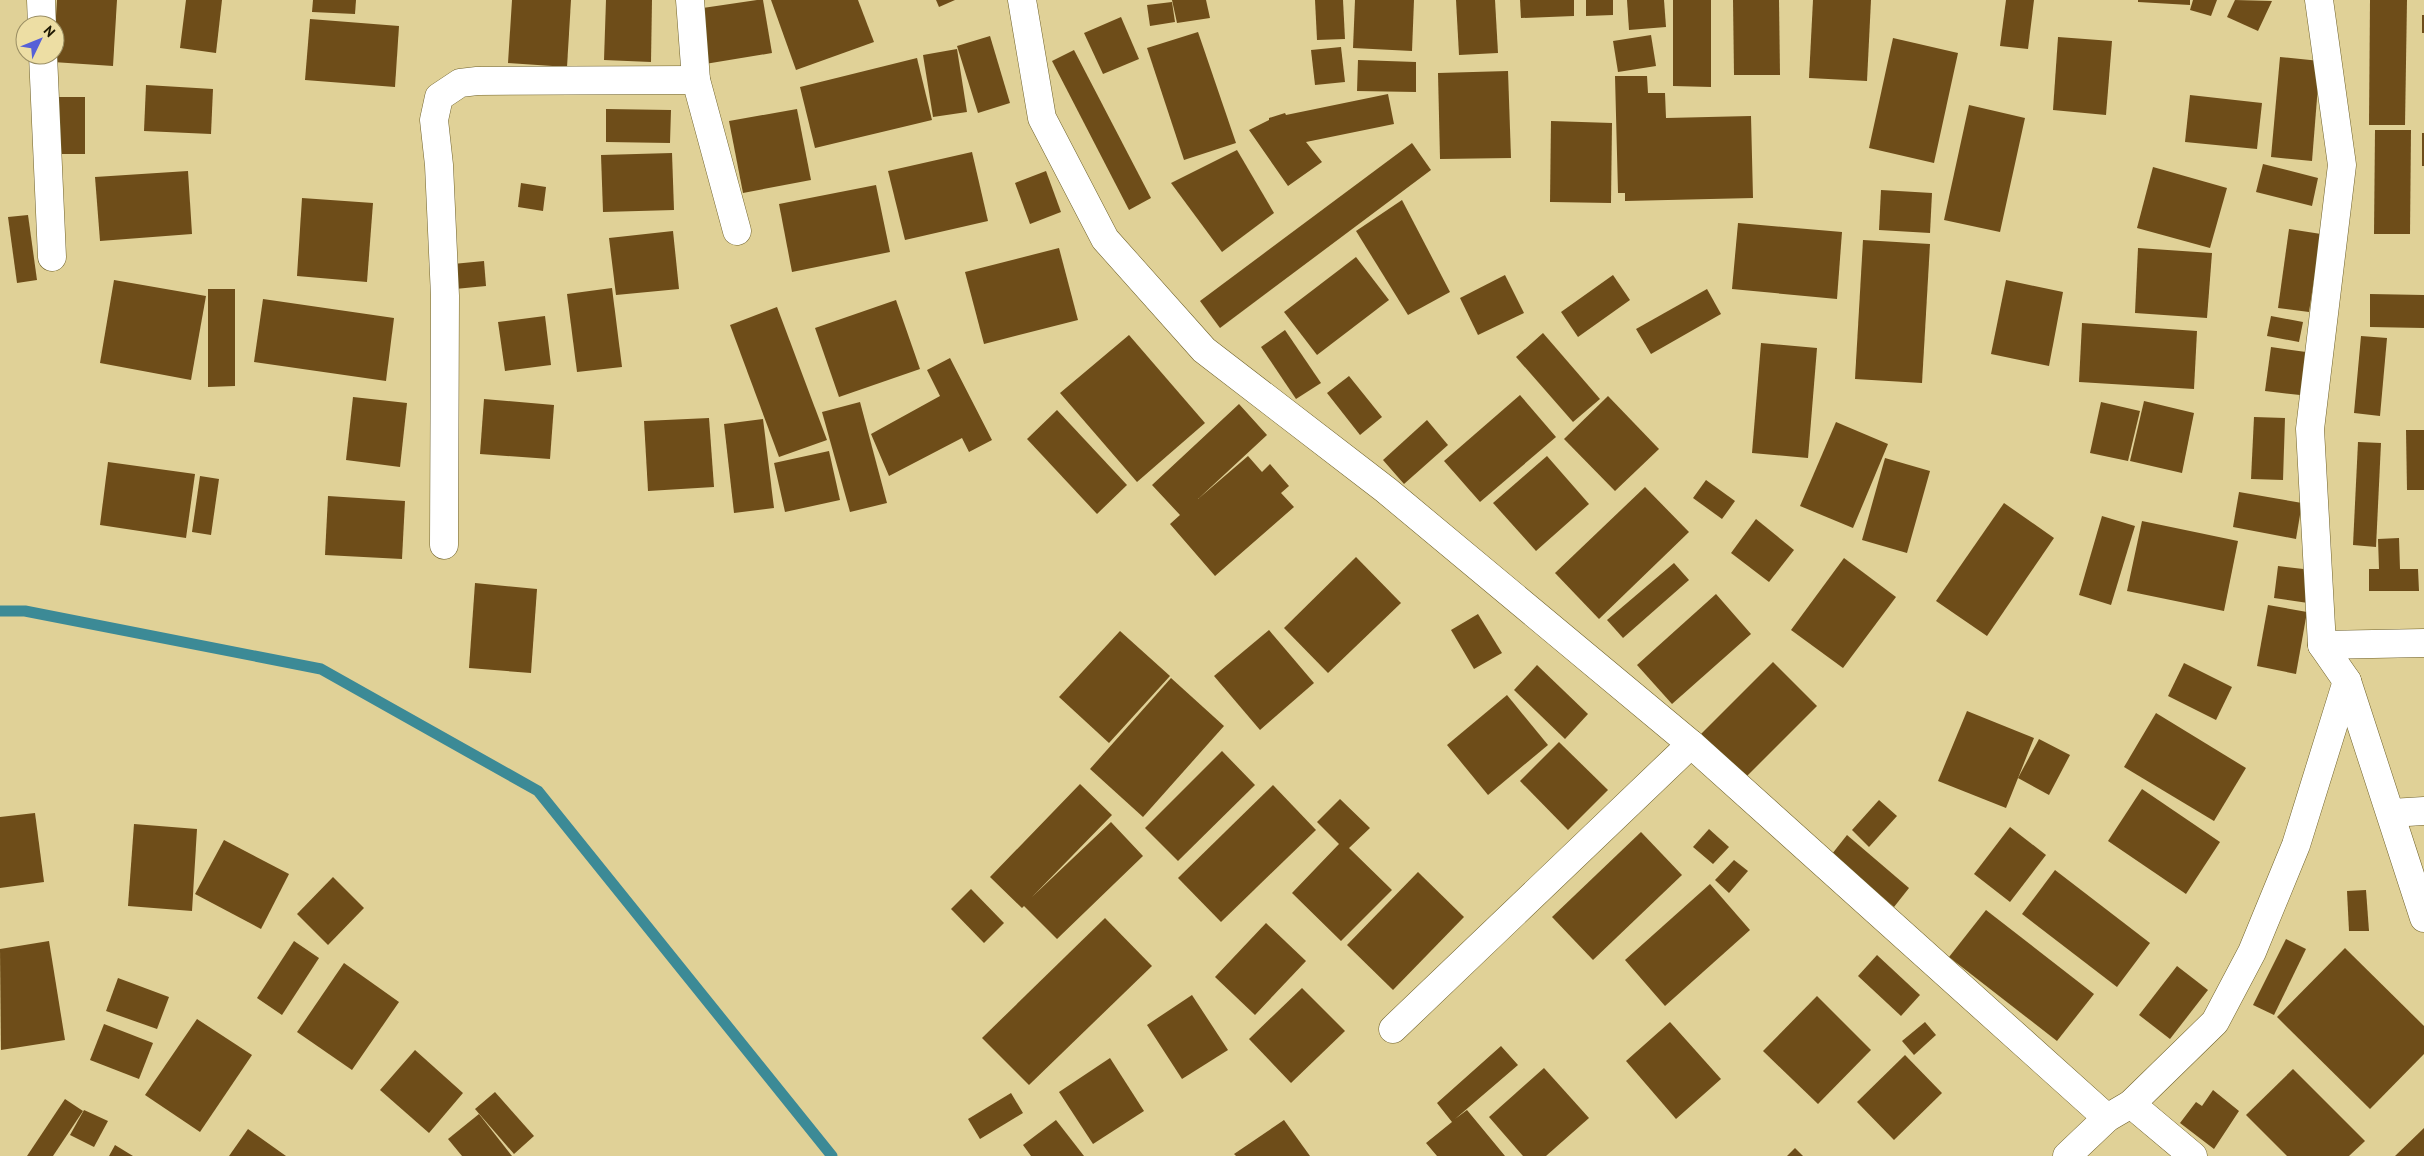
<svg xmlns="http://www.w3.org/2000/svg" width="2424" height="1156" font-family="'PT Sans',sans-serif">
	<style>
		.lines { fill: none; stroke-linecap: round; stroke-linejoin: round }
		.stream { stroke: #3c8a96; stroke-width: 11 }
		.building { fill: #6e4d19 }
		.street-casing { stroke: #6f612a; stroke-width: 29 }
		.street { stroke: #fff; stroke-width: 28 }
	</style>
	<rect width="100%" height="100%" fill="#e0d197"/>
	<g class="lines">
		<!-- stream -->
		<polyline class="stream" points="0,611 25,611 321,669 538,791 832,1156"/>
	</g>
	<!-- building -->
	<g class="building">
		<polygon points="57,0 117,0 113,66 53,62"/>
		<polygon points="186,0 222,0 216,53 180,48"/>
		<polygon points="313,0 356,0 355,14 312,12"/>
		<polygon points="512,0 571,0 567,67 508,63"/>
		<polygon points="606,0 652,0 651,62 604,60"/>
		<polygon points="757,0 763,0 772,53 705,64 696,9"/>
		<polygon points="771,0 858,0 874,42 796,70"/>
		<polygon points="936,0 955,0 939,7"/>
		<polygon points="1172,0 1206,0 1210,18 1177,23"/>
		<polygon points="1315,0 1343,0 1345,39 1317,40"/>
		<polygon points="1355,0 1414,0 1412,51 1353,48"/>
		<polygon points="1456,0 1495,0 1498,53 1459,55"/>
		<polygon points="1520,0 1574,0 1574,16 1521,18"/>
		<polygon points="1586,0 1613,0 1613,15 1586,16"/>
		<polygon points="1627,0 1664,0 1666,27 1629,30"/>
		<polygon points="1673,0 1711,0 1711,87 1673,86"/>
		<polygon points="1733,0 1779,0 1780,75 1734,75"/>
		<polygon points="1813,0 1871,0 1867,81 1809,78"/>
		<polygon points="2006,0 2034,0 2028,49 2000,46"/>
		<polygon points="2138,0 2190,0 2190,5 2138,2"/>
		<polygon points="2193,0 2217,0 2211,16 2190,10"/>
		<polygon points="2235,0 2272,1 2258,31 2227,17"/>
		<polygon points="2370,0 2407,0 2405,125 2369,125"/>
		<polygon points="1172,2 1175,22 1150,26 1147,5"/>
		<rect x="2422" y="15" width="2" height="18"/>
		<polygon points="1121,17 1139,59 1103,74 1084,33"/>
		<polygon points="310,19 399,26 395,87 305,80"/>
		<polygon points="1198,32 1236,143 1184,160 1147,48"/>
		<polygon points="1651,35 1656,66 1618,72 1613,41"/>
		<polygon points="990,36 1010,103 978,113 957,46"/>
		<polygon points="2058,37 2112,41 2106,115 2053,110"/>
		<polygon points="1893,38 1958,53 1934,163 1869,148"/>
		<polygon points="1341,47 1345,82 1315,85 1311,50"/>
		<polygon points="957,49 967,112 933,117 923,55"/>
		<polygon points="1074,50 1151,198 1129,210 1052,61"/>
		<polygon points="2280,57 2320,61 2312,161 2271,157"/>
		<polygon points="917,58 932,120 815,148 800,87"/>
		<polygon points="1358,60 1416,62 1416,92 1357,91"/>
		<polygon points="1508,71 1511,158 1440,159 1438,73"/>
		<polygon points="1615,76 1647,76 1648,93 1665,93 1666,118 1751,116 1753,198 1625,201 1625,193 1618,193"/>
		<polygon points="146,85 213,89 211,134 144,131"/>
		<polygon points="1388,94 1394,124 1306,142 1322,162 1288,186 1249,130 1269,120 1269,118 1285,113 1286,115"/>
		<polygon points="2190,95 2262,103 2257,149 2185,142"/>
		<rect x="58" y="97" width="27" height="57"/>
		<polygon points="1969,105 2025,118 2000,232 1944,220"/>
		<polygon points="606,109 671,110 670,143 606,142"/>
		<polygon points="797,109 811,180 743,193 729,121"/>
		<polygon points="1551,121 1612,123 1611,203 1550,202"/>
		<polygon points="2375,130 2411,130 2410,234 2374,234"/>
		<rect x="2422" y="133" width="2" height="33"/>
		<polygon points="1412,143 1431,170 1220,328 1200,301"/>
		<polygon points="1237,150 1274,213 1222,252 1171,183"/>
		<polygon points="972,152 988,221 905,240 888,171"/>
		<polygon points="672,153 674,210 603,212 601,155"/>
		<polygon points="2263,164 2318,178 2312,206 2256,192"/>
		<polygon points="2153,167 2227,188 2210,248 2137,228"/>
		<polygon points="188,171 192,234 100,241 95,177"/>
		<polygon points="1046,171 1061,212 1030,224 1015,183"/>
		<polygon points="521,183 546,187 543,211 518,207"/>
		<polygon points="876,185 890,252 792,272 779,204"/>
		<polygon points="1881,190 1932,193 1930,233 1879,230"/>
		<polygon points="302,198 373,203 367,282 297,276"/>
		<polygon points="1402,200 1450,292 1408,315 1356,231"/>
		<polygon points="28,215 37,280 17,283 8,217"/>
		<polygon points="1738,223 1842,232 1837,299 1732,289"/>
		<polygon points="2289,229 2321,234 2309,312 2278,308"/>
		<polygon points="673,231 679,289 616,295 609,238"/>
		<polygon points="1863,240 1930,244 1922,383 1855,379"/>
		<polygon points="1059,248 1078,320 984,344 965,272"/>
		<polygon points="2138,248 2212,253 2207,318 2135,313"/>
		<polygon points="1356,257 1389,300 1317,355 1284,312"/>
		<polygon points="484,261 486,286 455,289 453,264"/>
		<polygon points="1505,275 1524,313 1478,335 1460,298"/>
		<polygon points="1613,275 1630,300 1578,337 1561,312"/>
		<polygon points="114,280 206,296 191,380 100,363"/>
		<polygon points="2006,280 2063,292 2049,366 1991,354"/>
		<polygon points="612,288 622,367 577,372 567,294"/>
		<polygon points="208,289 235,289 235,386 208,387"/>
		<polygon points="1707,289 1721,314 1651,354 1636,329"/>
		<polygon points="2370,294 2424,295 2424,328 2370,327"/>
		<polygon points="263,299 394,318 386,381 254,362"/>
		<polygon points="896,300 920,369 839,397 815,328"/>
		<polygon points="777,307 827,440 779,457 730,325"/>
		<polygon points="545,316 551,365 505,371 498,322"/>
		<polygon points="2271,316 2303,322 2299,342 2267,336"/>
		<polygon points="2082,323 2197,331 2194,389 2079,382"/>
		<polygon points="1285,330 1321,383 1296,399 1261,347"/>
		<polygon points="1543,333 1600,399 1573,422 1516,357"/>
		<polygon points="1129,335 1205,423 1137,482 1060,393"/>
		<polygon points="2361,336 2387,338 2380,416 2354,413"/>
		<polygon points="1761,343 1817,348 1808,458 1752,453"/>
		<polygon points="2271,347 2306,352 2300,395 2265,391"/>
		<polygon points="950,358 992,440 969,452 962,438 889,476 871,434 940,396 927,370"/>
		<polygon points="1349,376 1382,417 1360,435 1327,393"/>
		<polygon points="1520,395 1556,437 1480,502 1444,461"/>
		<polygon points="1608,396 1659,449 1615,491 1564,439"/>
		<polygon points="353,397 407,403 400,467 346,460"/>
		<polygon points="484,399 554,405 550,459 480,454"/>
		<polygon points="2144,401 2194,413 2182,473 2130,461"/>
		<polygon points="860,402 887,503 850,512 822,412"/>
		<polygon points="2101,402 2140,411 2128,461 2090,453"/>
		<polygon points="1239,404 1267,435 1198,499 1248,456 1262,472 1270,464 1289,486 1281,493 1294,507 1215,576 1170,524 1180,515 1152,485"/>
		<polygon points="1057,410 1127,485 1097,514 1027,439"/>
		<polygon points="2254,417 2285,418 2283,480 2251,479"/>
		<polygon points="709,418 714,487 648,491 644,421"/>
		<polygon points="763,419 774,508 734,513 724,424"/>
		<polygon points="1427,420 1448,445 1404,484 1383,460"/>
		<polygon points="1836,422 1888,444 1853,528 1800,506"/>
		<polygon points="2406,430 2424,430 2424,490 2407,490"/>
		<polygon points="2358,442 2381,443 2376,547 2353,545"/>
		<polygon points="829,451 840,500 785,512 774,463"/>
		<polygon points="1547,456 1589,504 1536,551 1493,503"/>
		<polygon points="1885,458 1930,471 1907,553 1862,540"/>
		<polygon points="108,462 195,474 186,538 100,525"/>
		<polygon points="200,476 219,479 211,535 192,532"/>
		<polygon points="1706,480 1735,501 1722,519 1693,498"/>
		<polygon points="1645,487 1689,532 1599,619 1555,573"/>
		<polygon points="2239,492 2302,503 2296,539 2233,527"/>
		<polygon points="328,496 405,501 402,559 325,555"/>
		<polygon points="2004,503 2054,538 1987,636 1936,601"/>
		<polygon points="2102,516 2135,526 2111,605 2079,595"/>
		<polygon points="1756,519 1794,550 1769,582 1731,553"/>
		<polygon points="2142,521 2238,541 2224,611 2127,591"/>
		<polygon points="2399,538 2400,569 2418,569 2419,591 2369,591 2369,569 2379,569 2378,539"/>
		<polygon points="1356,557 1401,603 1328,673 1284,628"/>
		<polygon points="1844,558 1896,597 1843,668 1791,630"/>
		<polygon points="1674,563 1689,580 1623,638 1607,620"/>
		<polygon points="2278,566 2312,570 2308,603 2274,598"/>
		<polygon points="475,583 537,589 531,673 469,668"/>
		<polygon points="1716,594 1751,634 1672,704 1637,665"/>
		<polygon points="2268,605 2307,612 2296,674 2257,666"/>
		<polygon points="1478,614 1502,653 1474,669 1451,630"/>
		<polygon points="1269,630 1314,683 1260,730 1214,676"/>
		<polygon points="1120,631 1170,676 1109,743 1059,697"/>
		<polygon points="1773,662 1817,706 1743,780 1699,736"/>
		<polygon points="2184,663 2232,687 2216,720 2168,696"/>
		<polygon points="1537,665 1588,714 1565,739 1514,690"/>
		<polygon points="1171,678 1224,726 1143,817 1090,769"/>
		<polygon points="1507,695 1548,745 1488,795 1447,745"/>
		<polygon points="1967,711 2034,738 2006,808 1938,781"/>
		<polygon points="2156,713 2246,768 2214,821 2124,767"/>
		<polygon points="2039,739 2070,755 2049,795 2018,778"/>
		<polygon points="1559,742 1608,790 1568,830 1520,781"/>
		<polygon points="1222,751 1255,785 1178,861 1145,828"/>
		<polygon points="1080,784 1112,815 1032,897 1111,822 1143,856 1057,939 1024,906 1022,908 990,877"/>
		<polygon points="1273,785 1316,830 1221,922 1178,878"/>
		<polygon points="2142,789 2220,842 2186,894 2108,841"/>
		<polygon points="1340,799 1370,828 1349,848 1392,890 1341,941 1292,893 1339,844 1317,822"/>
		<polygon points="1879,800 1897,816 1869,847 1852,830"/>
		<polygon points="35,813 44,882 0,888 0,817"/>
		<polygon points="134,824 197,829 192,911 128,906"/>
		<polygon points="2010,827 2046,855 2010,902 1974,874"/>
		<polygon points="1709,829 1729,847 1713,864 1693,847"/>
		<polygon points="1641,832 1682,875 1593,960 1552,917"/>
		<polygon points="1847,835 1909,888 1894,907 1832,854"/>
		<polygon points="224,840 289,874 261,929 195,894"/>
		<polygon points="1734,860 1748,871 1729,893 1715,880"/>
		<polygon points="2055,870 2150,943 2117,987 2022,914"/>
		<polygon points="1418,872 1464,917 1393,990 1347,945"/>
		<polygon points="333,877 364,908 328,945 297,914"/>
		<polygon points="1710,884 1750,930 1665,1006 1625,960"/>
		<polygon points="971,889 1004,923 984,943 951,909"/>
		<polygon points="2366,890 2369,931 2349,931 2347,891"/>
		<polygon points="1986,910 2094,994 2057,1041 1949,957"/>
		<polygon points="1105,918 1152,966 1029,1085 982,1038"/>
		<polygon points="1266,923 1306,961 1255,1015 1215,977"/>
		<polygon points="2286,939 2306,949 2274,1015 2253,1005"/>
		<polygon points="49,941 65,1040 1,1050 0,949"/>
		<polygon points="294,941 319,958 282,1015 257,998"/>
		<polygon points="2345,948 2424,1026 2424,1054 2370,1109 2277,1017"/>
		<polygon points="1877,955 1920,995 1901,1016 1858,976"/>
		<polygon points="344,963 399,1002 352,1070 297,1032"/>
		<polygon points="2177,966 2208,990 2170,1039 2139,1015"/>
		<polygon points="118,978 169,997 157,1029 106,1011"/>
		<polygon points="1302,988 1345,1031 1291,1083 1249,1039"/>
		<polygon points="1192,995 1228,1050 1182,1079 1147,1025"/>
		<polygon points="1817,996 1871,1050 1818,1104 1763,1051"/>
		<polygon points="197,1019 252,1055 200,1132 145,1095"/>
		<polygon points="1670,1022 1721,1079 1676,1119 1626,1061"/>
		<polygon points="1925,1022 1936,1035 1914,1055 1902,1041"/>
		<polygon points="104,1024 153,1043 139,1079 90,1060"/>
		<polygon points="1501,1046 1518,1065 1455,1119 1467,1110 1505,1156 1437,1156 1426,1143 1452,1122 1437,1103"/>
		<polygon points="415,1050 463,1093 429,1133 380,1090"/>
		<polygon points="1905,1055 1942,1093 1894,1140 1857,1102"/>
		<polygon points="1110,1058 1144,1111 1093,1144 1059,1092"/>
		<polygon points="1544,1068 1589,1118 1546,1156 1523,1156 1489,1117"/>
		<polygon points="2293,1069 2365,1141 2349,1156 2287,1156 2246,1115"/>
		<polygon points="2213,1090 2239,1111 2214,1149 2180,1123 2196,1102 2202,1106"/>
		<polygon points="495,1092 534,1136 514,1154 475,1109"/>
		<polygon points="1011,1093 1023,1113 980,1139 968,1119"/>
		<polygon points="65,1099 83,1111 53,1156 27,1156"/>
		<polygon points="84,1110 108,1121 94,1147 70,1135"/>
		<polygon points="479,1114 512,1156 462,1156 448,1139"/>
		<polygon points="1056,1120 1084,1156 1031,1156 1023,1145"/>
		<polygon points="1284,1120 1310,1156 1236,1156 1234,1154"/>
		<polygon points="2424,1128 2424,1156 2395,1156"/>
		<polygon points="248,1129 286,1156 229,1156"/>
		<polygon points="115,1145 133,1156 109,1156"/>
		<polygon points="1795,1148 1803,1156 1787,1156"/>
	</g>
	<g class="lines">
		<!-- street casing -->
		<g class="street-casing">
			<g id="street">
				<polyline points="41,0 42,25"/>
				<polyline points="690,0 696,80 737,231"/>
				<polyline points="1022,0 1042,118 1105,239 1204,350 1386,490 1691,744 2107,1118"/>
				<polyline points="2319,0 2342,165 2310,429 2322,645 2347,681 2424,918"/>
				<polyline points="43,55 52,257"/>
				<polyline points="444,545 445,296 439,165 434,120 439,97 460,83 477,81 696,80"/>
				<polyline points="2322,645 2424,643"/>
				<polyline points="2391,813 2424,811"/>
				<polyline points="1393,1029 1691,744"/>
				<polyline points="2131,1104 2193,1156"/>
				<polyline points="2067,1156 2107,1118 2131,1104 2215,1022 2252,952 2296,845 2347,681"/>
			</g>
		</g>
		<!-- street -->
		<use href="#street" class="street"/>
	</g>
	<!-- north arrow -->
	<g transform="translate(40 40) rotate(47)"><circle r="24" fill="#eddea4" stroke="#9a8e63"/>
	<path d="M0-4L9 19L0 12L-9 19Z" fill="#5660d7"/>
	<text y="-8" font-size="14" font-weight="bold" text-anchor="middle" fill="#1d1702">N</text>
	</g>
</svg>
